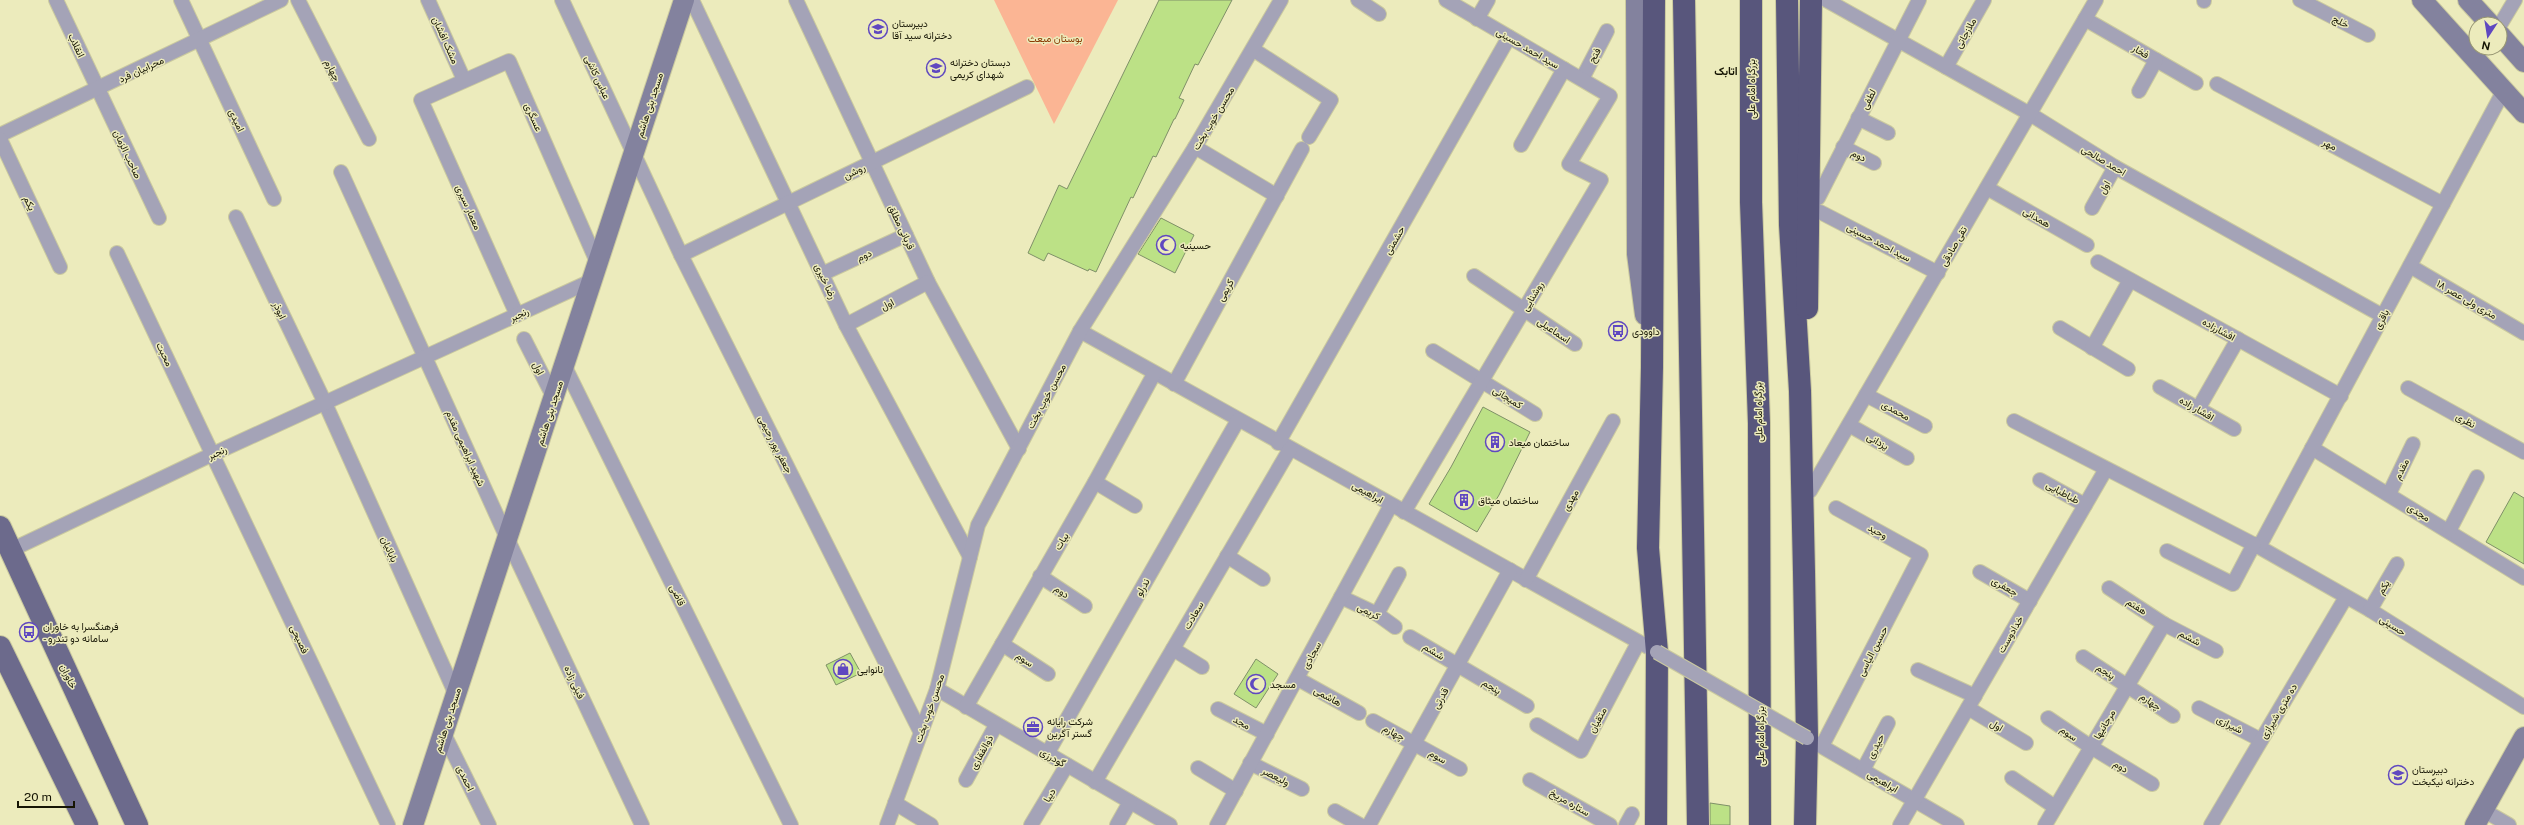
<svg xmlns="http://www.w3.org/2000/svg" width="2524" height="825" font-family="'Public Sans',Vazirmatn,sans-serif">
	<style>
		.green { fill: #fbb594 }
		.building { fill: #bce186; stroke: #7f9068 }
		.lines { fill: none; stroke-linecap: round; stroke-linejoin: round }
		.street-casing { stroke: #cac99f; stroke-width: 16 }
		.secondary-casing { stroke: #cac99f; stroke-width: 22 }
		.primary-casing { stroke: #cac99f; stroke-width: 24 }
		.highway-casing { stroke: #cac99f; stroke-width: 24 }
		.street { stroke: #a4a3b7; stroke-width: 14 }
		.secondary { stroke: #83829e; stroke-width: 20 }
		.primary { stroke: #6c6a8c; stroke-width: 22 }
		.highway { stroke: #58567c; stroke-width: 22 }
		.street-bridge-casing { stroke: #cac99f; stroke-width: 16; stroke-linecap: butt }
		.street-bridge { stroke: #a4a3b7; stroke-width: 14 }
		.labels { text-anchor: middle; stroke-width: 3; stroke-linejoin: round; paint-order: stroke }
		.street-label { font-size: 10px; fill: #161504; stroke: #ecebbc }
		.poi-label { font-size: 10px; fill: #161504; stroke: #ecebbc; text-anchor: start }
		.park-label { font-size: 10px; fill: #8a3a04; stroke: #ecebbc }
		.neighbourhood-label { font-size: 11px; font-weight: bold; fill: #161504; stroke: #ecebbc }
	</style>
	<rect width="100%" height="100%" fill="#ecebbc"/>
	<!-- green -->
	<polygon class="green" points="994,0 1118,0 1054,124"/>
	<!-- building -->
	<g class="building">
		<polygon points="1159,0 1232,0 1198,65 1195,64 1179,98 1184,100 1175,119 1174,119 1156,157 1153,156 1133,198 1131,197 1096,272 1089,269 1088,271 1048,253 1044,261 1028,253 1059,185 1067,189"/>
		<polygon points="1161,218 1194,235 1175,273 1138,254"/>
		<polygon points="1483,407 1530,432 1499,495 1477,532 1429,504 1451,467"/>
		<polygon points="2514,492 2524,498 2524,564 2486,542"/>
		<polygon points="850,653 861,673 836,685 826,665"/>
		<polygon points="1256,659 1278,674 1256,708 1234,694"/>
		<polygon points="1710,803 1730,806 1730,825 1710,825"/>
	</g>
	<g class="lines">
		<!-- street casing -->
		<g class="street-casing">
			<g id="street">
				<polyline points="56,0 159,218"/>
				<polyline points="181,0 274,199"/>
				<polyline points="298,0 369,139"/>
				<polyline points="428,0 464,80"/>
				<polyline points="562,0 681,255 921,733"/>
				<polyline points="692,0 846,325 970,557"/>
				<polyline points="796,0 928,282 1019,449"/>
				<polyline points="1358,0 1379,14"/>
				<polyline points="1826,0 2030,114 2115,167 2383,316"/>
				<polyline points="2300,0 2368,35"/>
				<polyline points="2204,1 2204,0"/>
				<polyline points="1477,19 1488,0"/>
				<polyline points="2085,19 2196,83"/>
				<polyline points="2500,25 2515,0"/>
				<polyline points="1254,50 1331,100 1309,137"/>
				<polyline points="1946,67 1984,0"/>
				<polyline points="1582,79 1607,31"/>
				<polyline points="2217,84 2443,204"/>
				<polyline points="2139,91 2156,60"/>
				<polyline points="1858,118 1888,133"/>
				<polyline points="0,135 281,0"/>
				<polyline points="0,139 60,267"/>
				<polyline points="1521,145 1564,69"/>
				<polyline points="1195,147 1277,196"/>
				<polyline points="1843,147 1874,163"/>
				<polyline points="341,172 507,538 642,825"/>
				<polyline points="1987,188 2087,245"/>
				<polyline points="1818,198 1919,0"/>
				<polyline points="2092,208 2115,167"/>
				<polyline points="1820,212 1938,273"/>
				<polyline points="236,217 325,403 456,695"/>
				<polyline points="117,253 388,825"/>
				<polyline points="681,255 1027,87"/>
				<polyline points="2098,262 2341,396"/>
				<polyline points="2410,266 2524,333"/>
				<polyline points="822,274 906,235"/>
				<polyline points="1474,276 1575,344"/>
				<polyline points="517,315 421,100 509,61 597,262"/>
				<polyline points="846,325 928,282"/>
				<polyline points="2060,328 2128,369"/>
				<polyline points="1080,331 1657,652"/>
				<polyline points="524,339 554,398"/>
				<polyline points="2092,348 2130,280"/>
				<polyline points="1433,351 1535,414"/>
				<polyline points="564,365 791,825"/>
				<polyline points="1174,384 1302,149"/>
				<polyline points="2160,387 2234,429"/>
				<polyline points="2408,388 2524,452"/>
				<polyline points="1866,395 1925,426"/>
				<polyline points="2198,409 2238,339"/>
				<polyline points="2014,421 2259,547 2370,610 2524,707"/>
				<polyline points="1849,425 1907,458"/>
				<polyline points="1278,443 1509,37"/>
				<polyline points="2312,448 2524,578"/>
				<polyline points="2040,480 2085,505"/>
				<polyline points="1095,482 1135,506"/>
				<polyline points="1810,491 2096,0"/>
				<polyline points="2389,494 2413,444"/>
				<polyline points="1404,512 1601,180 1569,164 1610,96 1446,0"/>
				<polyline points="2449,531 2477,477"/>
				<polyline points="2259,547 2503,92"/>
				<polyline points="11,550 213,454 591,281"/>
				<polyline points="2167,551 2233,584 2254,544"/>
				<polyline points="1227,556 1263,579"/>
				<polyline points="1980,572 2030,601"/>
				<polyline points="1040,576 1085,606"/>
				<polyline points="1526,580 1613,421"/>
				<polyline points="2109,588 2164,624 2216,651"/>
				<polyline points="1341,597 1377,614 1395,627"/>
				<polyline points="2370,610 2397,564"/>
				<polyline points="1377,614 1399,574"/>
				<polyline points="1410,637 1527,706"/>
				<polyline points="1002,644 1048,674"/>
				<polyline points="1173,649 1202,667"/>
				<polyline points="2083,657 2173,716"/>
				<polyline points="1918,670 1975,696"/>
				<polyline points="1298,679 1359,713"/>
				<polyline points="937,689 1170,825"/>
				<polyline points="966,707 1095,482 1154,374"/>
				<polyline points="1968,708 2026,743"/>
				<polyline points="2199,708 2261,740"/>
				<polyline points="1218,709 1267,734"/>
				<polyline points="2048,718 2091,747 2152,784"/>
				<polyline points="1373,721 1460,769"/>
				<polyline points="1537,725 1581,751 1638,643"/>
				<polyline points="443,732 489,825"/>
				<polyline points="1814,742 1957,825"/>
				<polyline points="1822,746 1921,555 1836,508"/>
				<polyline points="1047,754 1238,420"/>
				<polyline points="1250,763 1302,789"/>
				<polyline points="1198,768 1236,791"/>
				<polyline points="1863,770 1888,723"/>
				<polyline points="2012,778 2055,807"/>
				<polyline points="966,780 996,725"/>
				<polyline points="1530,780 1610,825"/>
				<polyline points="1095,782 1290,449"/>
				<polyline points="895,803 931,825"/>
				<polyline points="2483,810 2509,825"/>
				<polyline points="1335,811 1360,825"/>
				<polyline points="887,825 937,689 978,525 1080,331 1195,147 1281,0"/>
				<polyline points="1031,825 1067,765"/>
				<polyline points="1117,825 1130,802"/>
				<polyline points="1217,825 1391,505"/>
				<polyline points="1369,825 1510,570"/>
				<polyline points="1626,825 1632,814"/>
				<polyline points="1900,825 2106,469"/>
				<polyline points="2045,825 2164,624"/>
				<polyline points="2211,825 2346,597"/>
			</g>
		</g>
		<!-- secondary casing -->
		<g class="secondary-casing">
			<g id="secondary">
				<polyline points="1636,0 1637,254 1645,315"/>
				<polyline points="2422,0 2524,113"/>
				<polyline points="2468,0 2490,24"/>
				<polyline points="2500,35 2524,62"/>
				<polyline points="413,825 684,0"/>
				<polyline points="2475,825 2524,737"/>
			</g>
		</g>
		<!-- primary casing -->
		<g class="primary-casing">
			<g id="primary">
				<polyline points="0,527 137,825"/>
				<polyline points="0,647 87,825"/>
			</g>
		</g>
		<!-- highway casing -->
		<g class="highway-casing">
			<g id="highway">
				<polyline points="1654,0 1652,367 1648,548 1657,652 1656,825"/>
				<polyline points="1684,0 1698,825"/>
				<polyline points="1751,0 1751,202 1759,423 1760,825"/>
				<polyline points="1787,0 1790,225 1800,391 1804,572 1807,738 1805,825"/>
				<polyline points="1807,308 1811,0"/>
			</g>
		</g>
		<!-- street -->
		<use href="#street" class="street"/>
		<!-- secondary -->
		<use href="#secondary" class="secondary"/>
		<!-- primary -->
		<use href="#primary" class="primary"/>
		<!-- highway -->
		<use href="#highway" class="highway"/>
		<!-- street-bridge casing -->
		<g class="street-bridge-casing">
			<polyline id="street-bridge" points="1657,652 1807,738"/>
		</g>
		<!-- street-bridge -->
		<use href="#street-bridge" class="street-bridge"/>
	</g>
	<!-- icons -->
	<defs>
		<g id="school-ring" transform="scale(1)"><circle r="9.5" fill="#ecebbc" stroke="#5f48c0" stroke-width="1.5"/><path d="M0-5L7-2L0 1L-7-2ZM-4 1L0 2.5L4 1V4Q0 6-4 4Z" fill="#5f48c0"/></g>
		<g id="mosque-ring" transform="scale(1)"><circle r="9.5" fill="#ecebbc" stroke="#5f48c0" stroke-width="1.5"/><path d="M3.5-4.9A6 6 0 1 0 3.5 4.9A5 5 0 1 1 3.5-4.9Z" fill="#5f48c0"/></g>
		<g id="bus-ring" transform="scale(1)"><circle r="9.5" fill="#ecebbc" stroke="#5f48c0" stroke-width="1.5"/><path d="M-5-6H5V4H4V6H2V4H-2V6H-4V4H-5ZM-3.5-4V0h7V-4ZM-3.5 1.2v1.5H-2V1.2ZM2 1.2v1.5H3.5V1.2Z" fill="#5f48c0"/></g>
		<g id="building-ring" transform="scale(1)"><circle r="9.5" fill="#ecebbc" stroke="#5f48c0" stroke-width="1.5"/><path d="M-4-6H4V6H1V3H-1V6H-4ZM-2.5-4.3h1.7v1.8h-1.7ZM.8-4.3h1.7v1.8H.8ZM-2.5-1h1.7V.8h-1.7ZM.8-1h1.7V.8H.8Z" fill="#5f48c0"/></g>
		<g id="shop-ring" transform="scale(1)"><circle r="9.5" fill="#ecebbc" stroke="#5f48c0" stroke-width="1.5"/><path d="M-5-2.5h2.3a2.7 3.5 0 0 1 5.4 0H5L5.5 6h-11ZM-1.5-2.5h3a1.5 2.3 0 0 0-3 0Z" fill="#5f48c0"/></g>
		<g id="office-ring" transform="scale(1)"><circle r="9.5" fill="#ecebbc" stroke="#5f48c0" stroke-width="1.5"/><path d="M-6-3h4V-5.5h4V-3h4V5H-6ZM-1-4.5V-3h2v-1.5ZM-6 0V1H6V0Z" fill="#5f48c0"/></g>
	</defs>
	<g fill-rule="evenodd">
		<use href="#school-ring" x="878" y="29"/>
		<use href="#school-ring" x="936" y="68"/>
		<use href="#mosque-ring" x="1166" y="245"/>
		<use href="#bus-ring" x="1618" y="331"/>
		<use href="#building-ring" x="1495" y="442"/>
		<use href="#building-ring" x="1464" y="500"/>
		<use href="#bus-ring" x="29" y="632"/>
		<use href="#shop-ring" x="843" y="669"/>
		<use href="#mosque-ring" x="1256" y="684"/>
		<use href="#office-ring" x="1033" y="727"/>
		<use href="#school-ring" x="2398" y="775"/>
	</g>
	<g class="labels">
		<!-- street labels -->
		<g class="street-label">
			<text transform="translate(2341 21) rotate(27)" y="4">خلج</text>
			<text transform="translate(1965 33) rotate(-61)" y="4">ملازجاتی</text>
			<text transform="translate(446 40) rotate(66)" y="4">مشک افشان</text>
			<text transform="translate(77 45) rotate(65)" y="4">انقلاب</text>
			<text transform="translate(1528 48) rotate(30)" y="4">سید احمد حسینی</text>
			<text transform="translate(2141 51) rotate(30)" y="4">فخار</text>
			<text transform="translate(1594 55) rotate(-62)" y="4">فتح</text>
			<text transform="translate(141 69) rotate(-25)" y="4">محرابیان فرد</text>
			<text transform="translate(333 70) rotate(63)" y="4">چهارم</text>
			<text transform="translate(598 77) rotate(65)" y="4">عباس کاشی</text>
			<text transform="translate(1751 89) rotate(-90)" y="4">بزرگراه امام علی</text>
			<text transform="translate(1868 99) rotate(-63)" y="4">لطفی</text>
			<text transform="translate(649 105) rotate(-72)" y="4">مسجد بنی هاشم</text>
			<text transform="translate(534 117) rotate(66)" y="4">عسگری</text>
			<text transform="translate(1213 118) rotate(-59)" y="4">محسن خوب بخت</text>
			<text transform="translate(237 120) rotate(65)" y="4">امیدی</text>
			<text transform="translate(2330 144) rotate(28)" y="4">مهر</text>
			<text transform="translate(128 154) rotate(65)" y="4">صاحب الزمان</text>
			<text transform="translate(1859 155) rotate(28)" y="4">دوم</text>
			<text transform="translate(2104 160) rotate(31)" y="4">احمد صالحی</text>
			<text transform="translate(854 171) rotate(-26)" y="4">روشن</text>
			<text transform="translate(2104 187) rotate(-60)" y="4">اول</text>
			<text transform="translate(30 203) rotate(65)" y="4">یکم</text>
			<text transform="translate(469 207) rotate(66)" y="4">معمار سیری</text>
			<text transform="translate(2037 217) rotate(30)" y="4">همدانی</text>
			<text transform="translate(902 227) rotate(65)" y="4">قربانی مطلق</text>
			<text transform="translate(1394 240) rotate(-60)" y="4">حشمتی</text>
			<text transform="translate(1879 242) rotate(28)" y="4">سید احمد حسینی</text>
			<text transform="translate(1953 246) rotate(-60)" y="4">تقی صادقی</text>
			<text transform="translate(864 255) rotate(-25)" y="4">دوم</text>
			<text transform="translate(826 281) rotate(65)" y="4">رضا خیری</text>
			<text transform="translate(1225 290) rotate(-61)" y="4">کریمی</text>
			<text transform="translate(1532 296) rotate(-59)" y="4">روشنایی</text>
			<text transform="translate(2467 299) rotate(30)" y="4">۱۸ متری ولی عصر</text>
			<text transform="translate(887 304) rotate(-28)" y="4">اول</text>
			<text transform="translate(280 310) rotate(64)" y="4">ابوذر</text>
			<text transform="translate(519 314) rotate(-25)" y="4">رنجبر</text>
			<text transform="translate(2381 319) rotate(-62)" y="4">باقری</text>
			<text transform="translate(2219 329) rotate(29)" y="4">افشارزاده</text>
			<text transform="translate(1554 330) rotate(34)" y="4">اسماعیلی</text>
			<text transform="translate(165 354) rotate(65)" y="4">محبت</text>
			<text transform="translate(539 368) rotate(63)" y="4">اول</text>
			<text transform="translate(1046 396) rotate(-62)" y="4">محسن خوب بخت</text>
			<text transform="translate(1508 397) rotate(32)" y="4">کمیجانی</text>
			<text transform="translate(2197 408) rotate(30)" y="4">افشار زاده</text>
			<text transform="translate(1896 410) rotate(28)" y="4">محمدی</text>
			<text transform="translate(1758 412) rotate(-91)" y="4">بزرگراه امام علی</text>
			<text transform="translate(549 413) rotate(-72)" y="4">مسجد بنی هاشم</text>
			<text transform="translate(2466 420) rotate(29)" y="4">نظری</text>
			<text transform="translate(1878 441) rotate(30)" y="4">یزدانی</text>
			<text transform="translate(776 444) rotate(63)" y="4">جعفر پور رحیمی</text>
			<text transform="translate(466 448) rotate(66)" y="4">شهید ابراهیمی مقدم</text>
			<text transform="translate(217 452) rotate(-25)" y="4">رنجبر</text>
			<text transform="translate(2401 469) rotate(-64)" y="4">مقدم</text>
			<text transform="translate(1368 492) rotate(29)" y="4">ابراهیمی</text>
			<text transform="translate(2063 492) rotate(29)" y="4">طباطبایی</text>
			<text transform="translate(1570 500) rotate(-61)" y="4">مهدی</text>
			<text transform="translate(2419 512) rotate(32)" y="4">مجدی</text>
			<text transform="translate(1878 531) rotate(29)" y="4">وحید</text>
			<text transform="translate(1061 541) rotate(-59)" y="4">بیات</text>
			<text transform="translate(390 549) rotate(66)" y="4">بابائیان</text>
			<text transform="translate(2005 586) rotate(30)" y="4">جعفری</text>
			<text transform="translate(1142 587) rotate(-60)" y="4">ندرلو</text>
			<text transform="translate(2383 587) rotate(-60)" y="4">یکم</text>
			<text transform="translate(1062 591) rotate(34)" y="4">دوم</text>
			<text transform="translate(678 595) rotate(64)" y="4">قاضی</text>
			<text transform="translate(2137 606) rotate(33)" y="4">هفتم</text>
			<text transform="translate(1369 611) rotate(28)" y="4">کریمی</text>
			<text transform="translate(1193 615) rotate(-60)" y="4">سعادت</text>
			<text transform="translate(2393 625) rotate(32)" y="4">حسینی</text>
			<text transform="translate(2010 634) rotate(-60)" y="4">خدادوست</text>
			<text transform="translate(2190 637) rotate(28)" y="4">ششم</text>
			<text transform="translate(300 639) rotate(65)" y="4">فصیحی</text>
			<text transform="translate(1434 651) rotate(31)" y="4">ششم</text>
			<text transform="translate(1872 651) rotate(-63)" y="4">حسین الیاسی</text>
			<text transform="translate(1311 655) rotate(-62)" y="4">سجادی</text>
			<text transform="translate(1025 659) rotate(34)" y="4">سوم</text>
			<text transform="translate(2106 671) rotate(31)" y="4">پنجم</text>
			<text transform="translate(69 676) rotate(65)" y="4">خاوران</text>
			<text transform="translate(575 682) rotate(65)" y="4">فینی زاده</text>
			<text transform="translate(1492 686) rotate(31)" y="4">پنجم</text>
			<text transform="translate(1328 696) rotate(29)" y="4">هاشمی</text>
			<text transform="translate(1440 698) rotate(-61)" y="4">قدرتی</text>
			<text transform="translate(2151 701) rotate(35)" y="4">چهارم</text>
			<text transform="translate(929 708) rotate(-71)" y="4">محسن خوب بخت</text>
			<text transform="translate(2278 711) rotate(-59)" y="4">ده متری شیرازی</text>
			<text transform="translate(447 720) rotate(-72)" y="4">مسجد بنی هاشم</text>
			<text transform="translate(1597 720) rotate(-62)" y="4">متقیان</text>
			<text transform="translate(1242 722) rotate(28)" y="4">مجد</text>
			<text transform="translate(2104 724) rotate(-59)" y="4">مرجانیها</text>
			<text transform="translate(2230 724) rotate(27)" y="4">شیرازی</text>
			<text transform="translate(1997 725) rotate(31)" y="4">اول</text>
			<text transform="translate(1394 732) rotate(27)" y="4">چهارم</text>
			<text transform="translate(2069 733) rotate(35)" y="4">سوم</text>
			<text transform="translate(1760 736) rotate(-90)" y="4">بزرگراه امام علی</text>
			<text transform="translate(1875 746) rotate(-62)" y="4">حیدری</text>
			<text transform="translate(981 752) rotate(-61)" y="4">ذوالفقاری</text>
			<text transform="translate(1438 756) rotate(30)" y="4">سوم</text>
			<text transform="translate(1053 757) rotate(30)" y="4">گودرزی</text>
			<text transform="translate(2121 766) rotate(31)" y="4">دوم</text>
			<text transform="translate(1276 776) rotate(27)" y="4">ولیعصر</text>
			<text transform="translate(466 778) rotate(64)" y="4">احمدی</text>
			<text transform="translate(1883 781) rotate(30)" y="4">ابراهیمی</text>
			<text transform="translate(1049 795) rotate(-59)" y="4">دیبا</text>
			<text transform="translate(1570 802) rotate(30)" y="4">ستاره مریخ</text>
		</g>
		<!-- poi labels -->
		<g class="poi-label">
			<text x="892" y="27">دبیرستان<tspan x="892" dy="12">دخترانه سید آقا</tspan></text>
			<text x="950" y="66">دبستان دخترانه<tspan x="950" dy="12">شهدای کریمی</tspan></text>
			<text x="1180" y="249">حسینیه</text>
			<text x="1632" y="335">داوودی</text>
			<text x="1509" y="446">ساختمان میعاد</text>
			<text x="1478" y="504">ساختمان میثاق</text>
			<text x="43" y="630">فرهنگسرا به خاوران<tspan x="43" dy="12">- سامانه دو تندرو</tspan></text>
			<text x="857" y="673">نانوایی</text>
			<text x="1270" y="688">مسجد</text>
			<text x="1047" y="725">شرکت رایانه<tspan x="1047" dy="12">گستر آگرین</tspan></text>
			<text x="2412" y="773">دبیرستان<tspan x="2412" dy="12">دخترانه نیکبخت</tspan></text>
		</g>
		<!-- park labels -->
		<g class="park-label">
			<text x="1055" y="42">بوستان مبعث</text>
		</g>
		<!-- neighbourhood labels -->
		<g class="neighbourhood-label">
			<text x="1726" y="75">اتابک</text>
		</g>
	</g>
	<!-- north arrow -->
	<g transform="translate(2488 36) rotate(192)"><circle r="19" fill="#ecebbc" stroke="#969572"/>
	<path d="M0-3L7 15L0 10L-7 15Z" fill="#5f48c0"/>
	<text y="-6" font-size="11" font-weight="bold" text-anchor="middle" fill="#161504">N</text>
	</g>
	<!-- scale -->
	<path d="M18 801v6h56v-6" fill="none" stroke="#161504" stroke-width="2"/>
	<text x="24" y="801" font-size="12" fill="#161504" stroke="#ecebbc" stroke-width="3" paint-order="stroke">20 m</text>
</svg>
